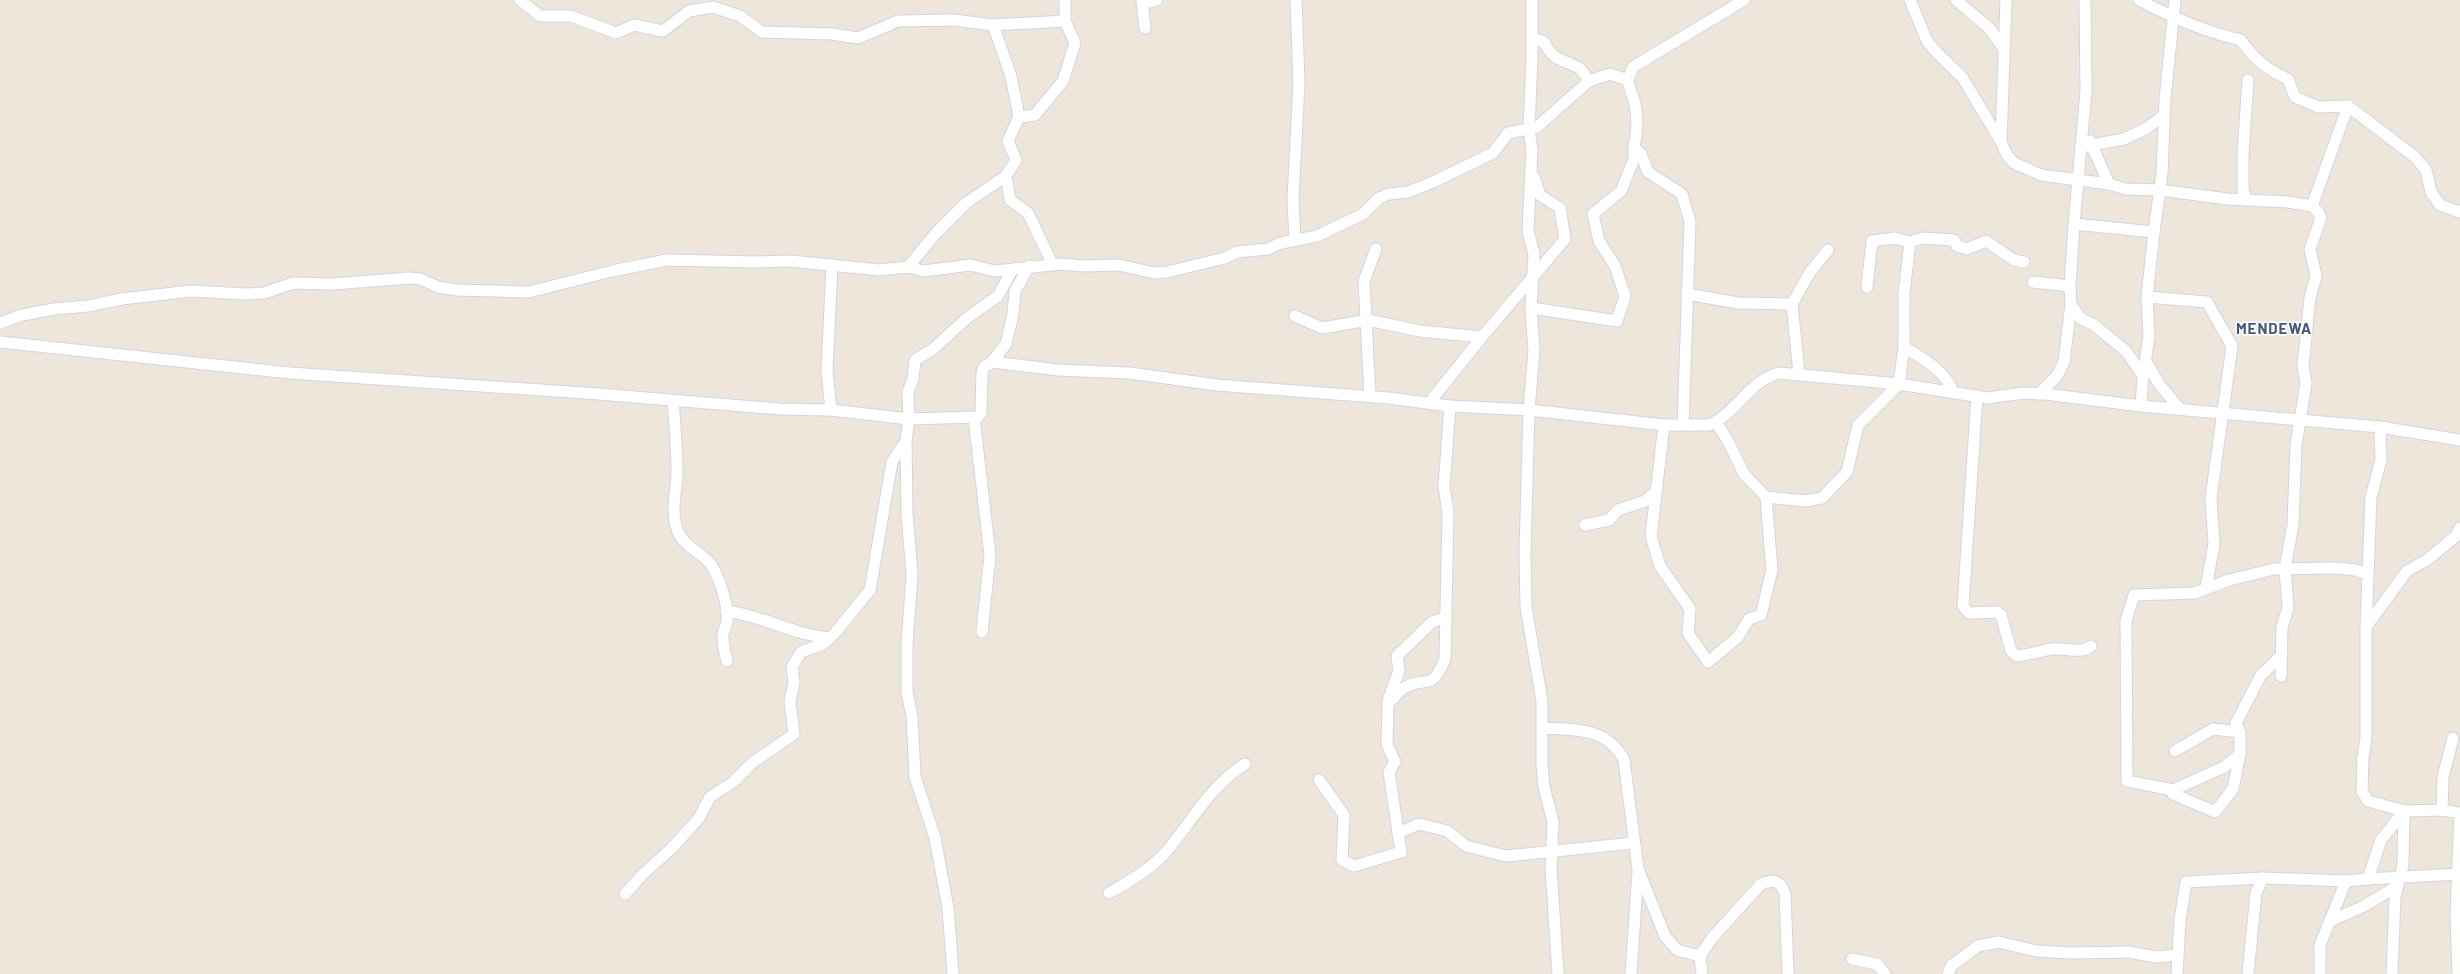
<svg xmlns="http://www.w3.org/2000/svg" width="2460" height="974" font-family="Barlow,sans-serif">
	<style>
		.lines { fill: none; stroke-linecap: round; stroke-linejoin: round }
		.minor-casing { stroke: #d0d6e5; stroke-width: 13 }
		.minor { stroke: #fff; stroke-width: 11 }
		.labels { text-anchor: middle; stroke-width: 3; stroke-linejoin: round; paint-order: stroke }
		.district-label { font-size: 15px; font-weight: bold; letter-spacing: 1px; fill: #465581; stroke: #fff }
	</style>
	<rect width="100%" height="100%" fill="#eee5db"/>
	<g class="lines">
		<!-- minor casing -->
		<g class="minor-casing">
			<g id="minor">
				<polyline points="520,0 540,16 571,16 616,33 634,25 663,31 689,11 713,7 740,16 762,32 832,34 858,38 898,21 953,20 993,25 1065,21"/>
				<polyline points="1142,0 1145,28"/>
				<polyline points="1532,0 1532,57 1529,129 1532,150 1528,231 1534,254 1531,308 1534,351 1529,410 1525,552 1526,607 1542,701 1542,765 1544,787 1553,822 1551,868 1558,974"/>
				<polyline points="1910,0 1927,41 1938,54 1962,77 2001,142"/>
				<polyline points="1956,0 1990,29 2004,49"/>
				<polyline points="2006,0 2001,142 2007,155 2014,163 2041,175 2109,184 2126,189 2160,190 2227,199 2288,202 2312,206 2318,212 2321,218 2310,249 2316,276 2310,298 2303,366 2306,383 2296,445 2293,525 2285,568 2288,608 2282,627 2281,676"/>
				<path d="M 2139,0 C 2171,17 2205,32 2241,40 C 2253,58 2268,71 2288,79 L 2295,97 L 2318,107 L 2348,106 L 2415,157 L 2426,170 L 2431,192 L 2440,205 L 2460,212"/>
				<polyline points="1142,4 1157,0"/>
				<polyline points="993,25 1011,76 1019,117 1008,141 1016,160 1006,176 1010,200 1028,213 1050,259 1048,265"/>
				<path d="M 1532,38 L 1544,42 C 1555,63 1561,58 1579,68 C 1583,71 1586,77 1589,81"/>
				<path d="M 1628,80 C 1629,89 1633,95 1635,104 C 1638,118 1637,134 1634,148 L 1641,154 L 1648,172 L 1682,194 L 1690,222 L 1683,425"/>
				<polyline points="2164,115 2147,128 2124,139 2081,147 2074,224 2154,232 2162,173 2165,99 2175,0"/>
				<polyline points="1019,117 1035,115 1063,81 1075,43 1065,21 1065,0"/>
				<polyline points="2090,141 2109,184"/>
				<polyline points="2081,147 2086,91 2085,0"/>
				<polyline points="2246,200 2243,189 2243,154 2248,80"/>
				<polyline points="2312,206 2348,106"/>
				<polyline points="1295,240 1293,199 1299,83 1296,0"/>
				<polyline points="908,267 937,232 966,203 1006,176"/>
				<polyline points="2033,282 2070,286 2071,304 2080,318 2094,325 2126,351 2143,376 2141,406 2380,427 2460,440"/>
				<polyline points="2070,286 2074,224"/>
				<polyline points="1867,287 1872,241 1895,238 1910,242 1923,238 1954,240 1957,246 1967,249 1986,241 2014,260 2024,262"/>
				<polyline points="1687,294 1738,303 1792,304"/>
				<polyline points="2147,297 2207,302 2232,346 2211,498 2214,544 2206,588"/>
				<polyline points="1531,308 1617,321 1625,296 1615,266 1599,241 1593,214 1621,191 1634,159 1634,148"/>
				<polyline points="1295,316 1322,328 1368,320 1420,331 1482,337 1565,239 1560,208 1540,195 1534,177"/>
				<polyline points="0,323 22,315 54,309 88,306 122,299 191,291 246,294 264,293 293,283 332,284 410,278 420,279 438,287 457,290 529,292 612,271 667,260 756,262 790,261 879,270 908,267 924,271 970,265 995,271 1062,264 1084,266 1119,265 1154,273 1167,272 1225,258 1237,252 1268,249 1281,243 1317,236 1363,214 1379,198 1389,194 1408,192 1433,182 1493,153 1508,133 1537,127 1589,81 1610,74 1628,80 1633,67 1744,0"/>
				<path d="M 0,342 L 290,373 L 599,394 L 780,409 L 831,410 L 909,419 L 978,417 L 981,413 L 982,372 L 984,367 L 992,362 L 1058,370 L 1129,373 L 1217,385 L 1388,398 L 1450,406 L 1529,410 L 1664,425 L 1709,425 C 1737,413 1750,380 1779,373 L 1899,384 L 1987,398 L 2023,393 L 2045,394 L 2141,406"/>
				<path d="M 1904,347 C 1923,359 1945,370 1953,392"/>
				<polyline points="2146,361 2159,384 2180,409"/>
				<polyline points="992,362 1006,344 1013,314 1015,291 1029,266"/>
				<polyline points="1799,373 1792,304 1810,272 1828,250"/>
				<polyline points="2143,376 2149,336 2147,297 2154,232"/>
				<polyline points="2039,394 2057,376 2064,362 2071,304"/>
				<polyline points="1370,396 1364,281 1376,249"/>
				<path d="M 1977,396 L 1963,606 L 1969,613 L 1997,612 L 2001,615 L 2011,651 L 2017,656 C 2029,655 2040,651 2051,649 C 2065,647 2079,655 2091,646"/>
				<path d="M 673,401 C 675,425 677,448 677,472 C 677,491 670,509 677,529 C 682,547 703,552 712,566 C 720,580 729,606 727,622 C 726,626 724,630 723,634 C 722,643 725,652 727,661"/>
				<polyline points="1429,403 1482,337"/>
				<polyline points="831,410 827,371 832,265"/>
				<polyline points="974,418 990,555 982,632"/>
				<polyline points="1664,425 1651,536 1660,566 1690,609 1688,633 1708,662 1738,637 1749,619 1761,615 1772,570 1766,497 1744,474 1728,441 1716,422"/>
				<polyline points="1766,497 1805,501 1822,498 1847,472 1858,425 1899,384 1904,347 1904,293 1910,242"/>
				<polyline points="1585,525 1609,520 1618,510 1645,501 1657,490"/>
				<path d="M 726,611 C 762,615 793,635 830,638"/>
				<polyline points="2366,627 2371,497 2381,460 2380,427"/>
				<polyline points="2282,655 2261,675 2236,723 2240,732 2240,754 2224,767 2173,790 2127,781 2126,621 2134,595 2195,593 2229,580 2274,569 2336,568 2356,570 2367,574"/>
				<polyline points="1388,701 1399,671 1397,656 1432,622 1444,618"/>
				<path d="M 1543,728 C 1575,730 1607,727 1624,760 L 1638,869 L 1665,936 L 1677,950 L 1700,956"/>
				<polyline points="2175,751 2213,729 2240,732"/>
				<path d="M 1319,780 L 1344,815 L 1342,860 L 1354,866 L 1401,852 L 1389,772 L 1395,762 L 1387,744 L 1388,704 C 1393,699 1398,692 1404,688 C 1426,674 1431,694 1445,659 L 1448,512 L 1444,486 L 1450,406"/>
				<polyline points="2173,790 2173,794 2215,812 2233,789 2240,754"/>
				<polyline points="2442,810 2443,777 2453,738"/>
				<polyline points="1398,833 1419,824 1447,831 1466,846 1506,856 1634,843"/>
				<polyline points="2368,879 2458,874"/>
				<path d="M 1109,893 C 1129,882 1151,869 1166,852 C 1192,821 1211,785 1245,764"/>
				<polyline points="625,894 644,873 672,848 699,818 710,797 733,782 752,763 794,734 790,701 794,683 792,667 801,652 823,644 835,633 870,590 892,462 906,441"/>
				<polyline points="2330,921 2362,907 2396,887"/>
				<polyline points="1852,959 1877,964 1885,974"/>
				<polyline points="953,974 948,908 935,838 915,777 912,716 907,692 907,644 912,575 907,514 906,441 909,419 908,392 913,379 915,360 933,349 967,318 998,296 1012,270"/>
				<polyline points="1631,974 1638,871"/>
				<path d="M 1702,974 L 1700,956 L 1712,938 L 1761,884 C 1774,879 1780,880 1785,894 L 1788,974"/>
				<polyline points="1948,974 1951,966 1978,946 1999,942 2036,951 2071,953 2129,952 2156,957 2178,955"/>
				<polyline points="2177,974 2180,920 2186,882 2263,878 2346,881 2368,879 2381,840 2404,811 2368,801 2362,791 2363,757 2366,738 2366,627 2407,571 2427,560 2456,536 2460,528"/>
				<polyline points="2248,974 2256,893 2263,878"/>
				<polyline points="2320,974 2320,945 2346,881"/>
				<polyline points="2392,974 2395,897 2403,865 2404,811 2442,810 2460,813 2456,916 2458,974"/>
			</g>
		</g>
		<!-- minor -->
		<use href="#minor" class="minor"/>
	</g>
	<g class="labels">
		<!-- district labels -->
		<g class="district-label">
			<text x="2274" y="334">MENDEWA</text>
		</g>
	</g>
</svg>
